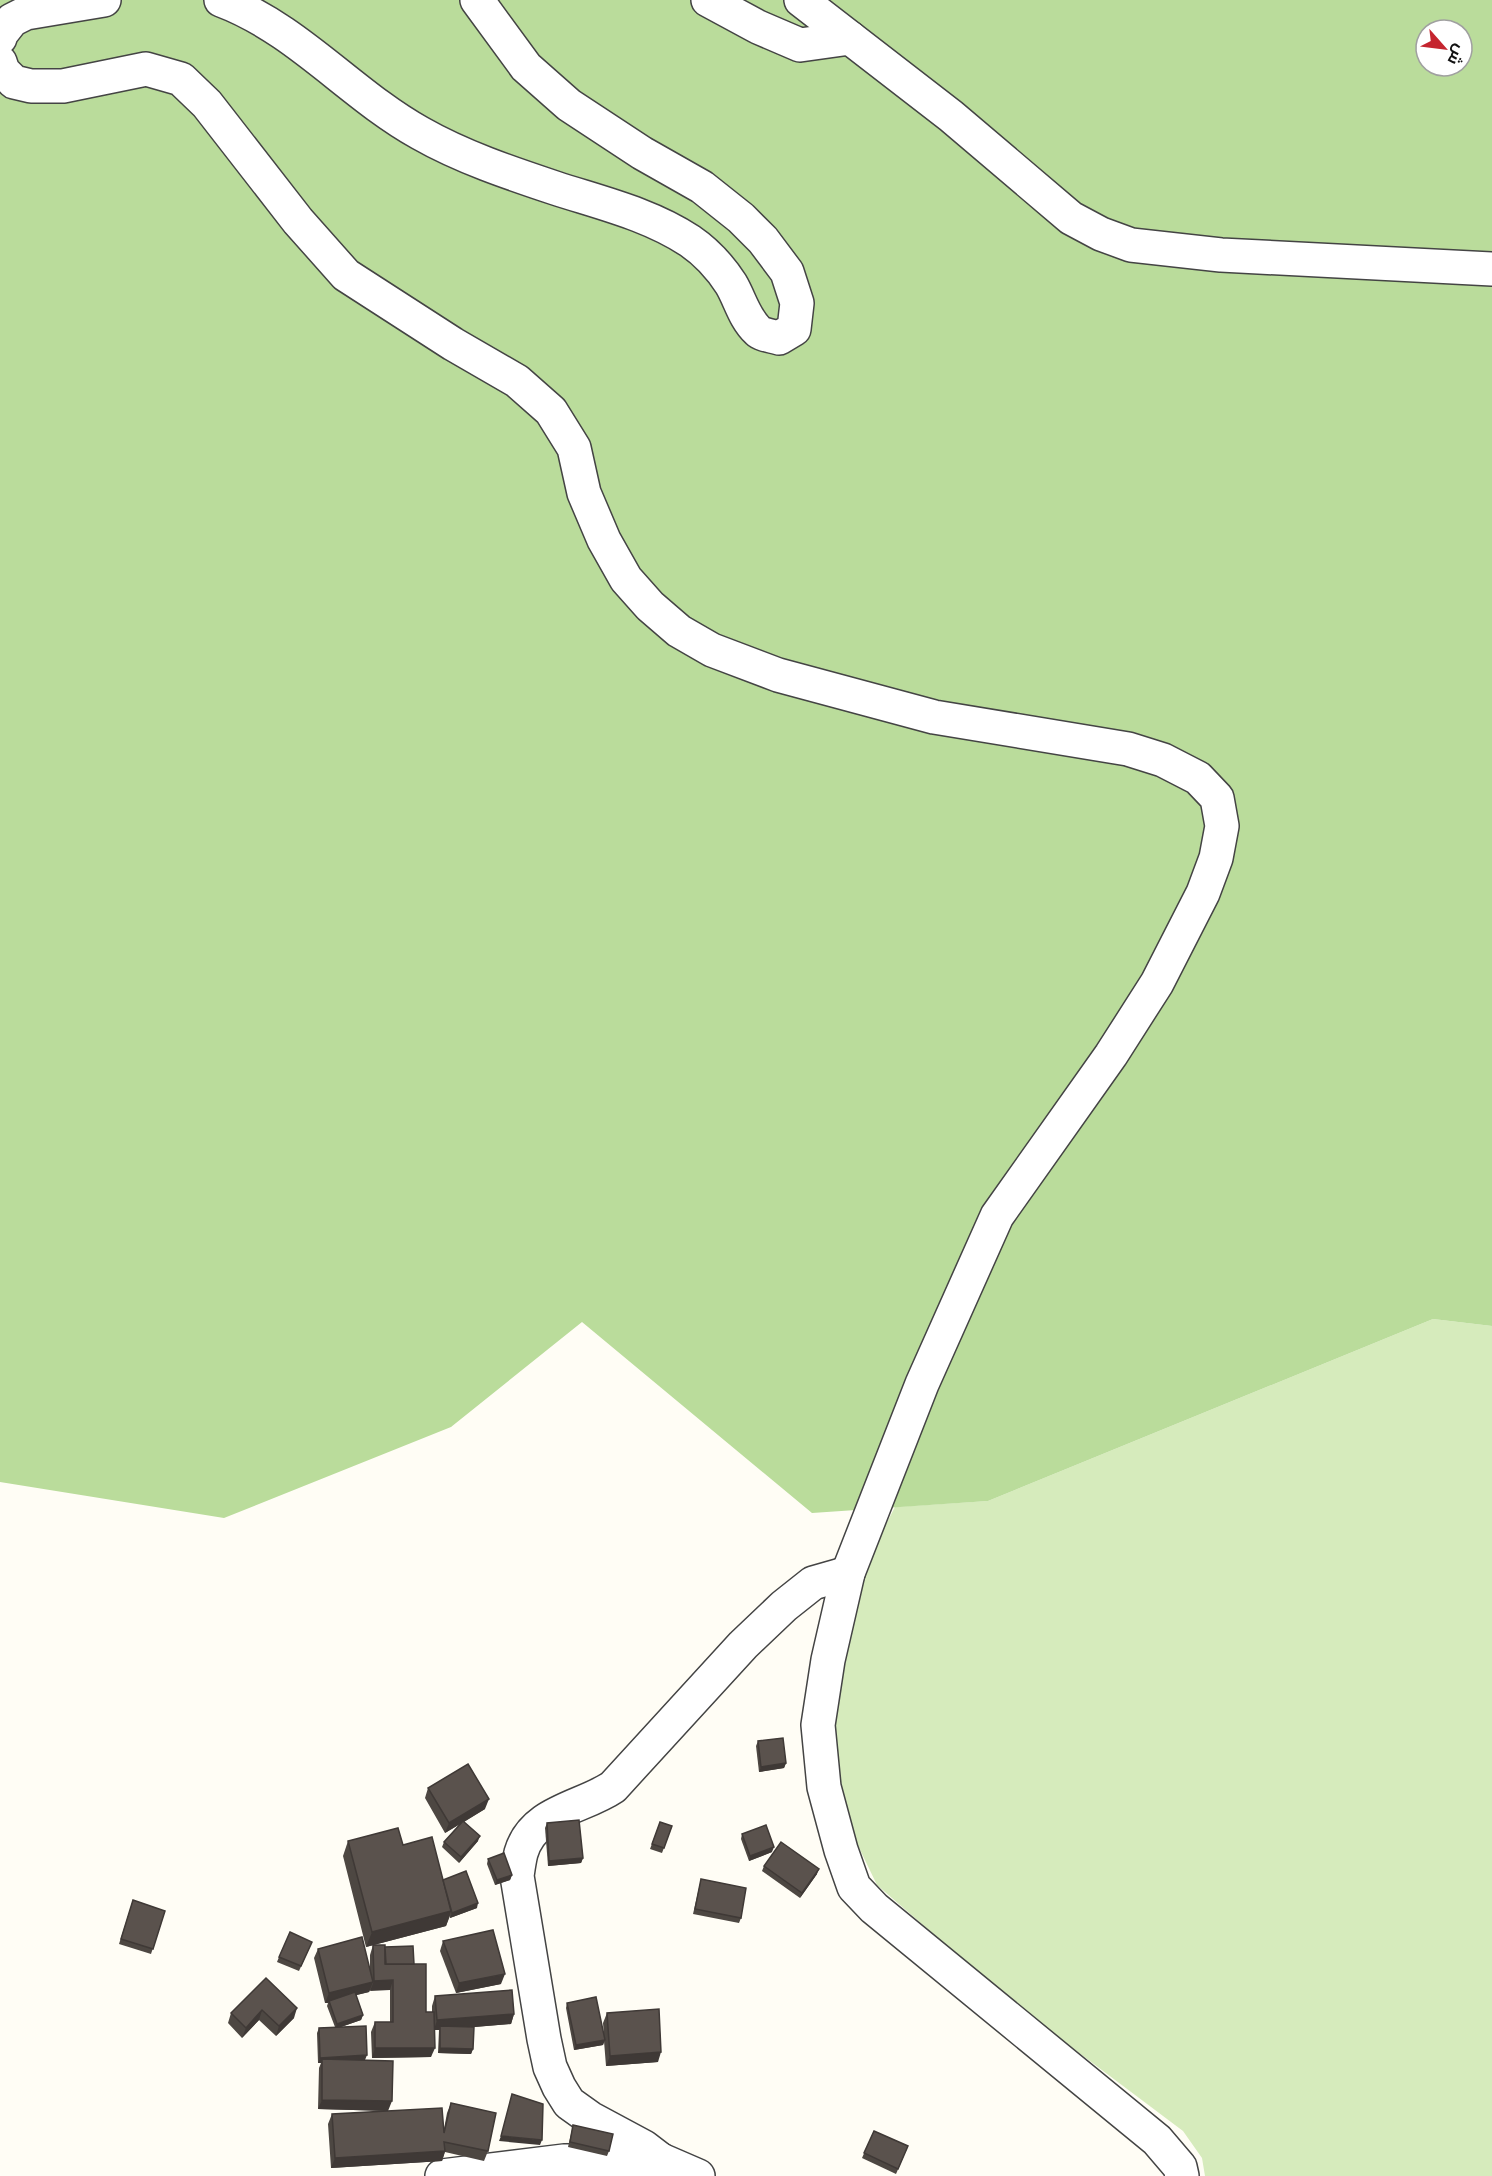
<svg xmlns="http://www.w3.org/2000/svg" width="1492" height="2176" font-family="'Crimson Pro',Cairo,serif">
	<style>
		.green { fill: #d6ebbc }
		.forest { fill: #badc9b; fill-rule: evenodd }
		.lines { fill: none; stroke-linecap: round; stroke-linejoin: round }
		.minor-casing { stroke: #444; stroke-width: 36 }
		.minor { stroke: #fff; stroke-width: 33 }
		.wall { fill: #4d4742 }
		.shaded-wall { fill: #3f3936 }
		.building { fill: #5a524d; stroke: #3f3936; stroke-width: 1.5 }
	</style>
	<rect width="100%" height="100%" fill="#fffdf5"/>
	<!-- green -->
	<polygon class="green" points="1433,1319 1492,1326 1492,2176 1205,2176 1202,2158 1183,2131 1014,2004 877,1885 851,1831 841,1808 835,1728 841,1642 865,1564 895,1507 988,1501"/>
	<!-- forest -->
	<path class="forest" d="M 0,0 L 1492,0 L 1492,1326 L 1433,1319 L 988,1501 L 812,1513 L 582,1322 L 451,1427 L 224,1518 L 0,1482 ZM 1426,30 L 1462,30 L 1462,66 L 1426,66 Z"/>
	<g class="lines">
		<!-- minor casing -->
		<g class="minor-casing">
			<g id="minor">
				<path d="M 221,0 C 298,29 350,94 420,133 C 462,157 510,173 555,188 C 601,203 649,214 690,241 C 706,252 720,267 731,284 C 740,299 744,318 758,331 C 762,335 773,336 779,338 L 794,329 L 797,303 L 787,272 L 763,240 L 741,218 L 702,187 L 642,153 L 569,105 L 526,67 L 477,0"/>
				<polyline points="708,0 758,27 800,45 850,38"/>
				<polyline points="801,0 951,116 1071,218 1101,234 1131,245 1221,255 1492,269"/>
				<polyline points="0,38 1,34 12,20 26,13 104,0"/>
				<polyline points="0,62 3,71 14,82 31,86 63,86 146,69 181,79 207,104 298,221 346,275 453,344 517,381 551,411 574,448 584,493 604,540 626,579 650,606 679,631 712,650 778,675 934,717 1128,749 1163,760 1198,778 1217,798 1222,826 1216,858 1203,893 1157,983 1111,1055 997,1216 922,1384 848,1573 828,1660 818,1725 824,1787 841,1850 854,1887 874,1908 1157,2140 1180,2167 1182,2176"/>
				<path d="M 661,2160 L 644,2147 L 590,2118 L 569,2103 L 559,2087 L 550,2067 L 544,2039 L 517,1876 C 518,1869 519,1861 521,1853 C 533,1811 582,1808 613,1787 L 743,1645 L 784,1606 L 813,1583 L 848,1573"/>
				<polyline points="442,2176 564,2161 661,2160 698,2176"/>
			</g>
		</g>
		<!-- minor -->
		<use href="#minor" class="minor"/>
	</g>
	<!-- wall -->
	<g class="wall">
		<polygon points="758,1741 786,1763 784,1768 759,1772 756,1746"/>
		<polygon points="428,1788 485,1809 464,1822 478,1841 459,1863 442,1847 444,1842 460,1824 445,1833 425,1798"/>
		<polygon points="660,1822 672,1826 662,1853 650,1849"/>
		<polygon points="547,1823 583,1858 581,1863 548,1866 545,1828"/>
		<polygon points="742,1834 772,1852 749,1861 741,1839"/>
		<polygon points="348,1841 443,1880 477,1908 450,1918 450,1916 446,1926 366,1947 343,1856"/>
		<polygon points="488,1859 512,1875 510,1880 495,1885 487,1864"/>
		<polygon points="764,1866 817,1874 800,1898 762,1871"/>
		<polygon points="701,1879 741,1918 739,1923 693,1914"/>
		<polygon points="133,1900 165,1911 151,1954 119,1944"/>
		<polygon points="443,1941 501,1984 456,1993 440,1951"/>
		<polygon points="312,1942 299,1971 277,1962 279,1957"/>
		<polygon points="373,1945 414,1964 426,2012 432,2012 432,2006 435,1996 514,2014 511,2024 473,2027 473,2049 471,2054 438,2053 439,2030 434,2030 431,2057 372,2058 371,2032 375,2022 390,2022 390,1990 370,1990 369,1992 356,1995 363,2015 361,2020 341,2027 365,2060 388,2111 444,2129 447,2113 451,2103 488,2151 484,2161 445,2152 442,2161 331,2168 328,2124 332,2114 388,2111 318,2109 319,2068 321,2063 318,2063 317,2033 319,2028 335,2027 327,2006 328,2003 325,2003 314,1958 318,1949 370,1968 370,1955"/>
		<polygon points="266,1978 294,2018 276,2036 259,2020 242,2038 228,2023 231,2013"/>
		<polygon points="567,2003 604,2036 603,2023 607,2013 658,2062 606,2066 604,2041 603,2045 574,2050 566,2008"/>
		<polygon points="573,2125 609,2151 607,2156 568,2147"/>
		<polygon points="874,2131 908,2146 896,2174 862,2158"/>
	</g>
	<!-- shaded-wall -->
	<g class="shaded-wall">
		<polygon points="786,1763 784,1768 759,1772 761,1767"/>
		<polygon points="489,1799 485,1809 445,1833 449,1823"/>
		<polygon points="480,1836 478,1841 459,1863 461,1857"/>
		<polygon points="774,1847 772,1852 749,1861 750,1856"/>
		<polygon points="583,1858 581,1863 548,1866 549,1861"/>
		<polygon points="819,1869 817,1874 800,1898 802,1893"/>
		<polygon points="512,1875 510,1880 495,1885 497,1880"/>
		<polygon points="478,1903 477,1908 450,1918 452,1913"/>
		<polygon points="451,1911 446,1926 366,1947 372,1932"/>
		<polygon points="505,1974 501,1984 456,1993 459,1983"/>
		<polygon points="393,1980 390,1990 370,1991 374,1981"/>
		<polygon points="373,1982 369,1992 329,2002 329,2001 328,2003 325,2003 329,1993"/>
		<polygon points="297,2008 294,2018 276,2036 279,2026"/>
		<polygon points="262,2010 259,2020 242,2038 246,2028"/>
		<polygon points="514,2014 511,2024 440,2030 440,2026 439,2030 434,2030 437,2020"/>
		<polygon points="363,2015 361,2020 335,2029 337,2024"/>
		<polygon points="605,2040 603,2045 574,2050 576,2045"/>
		<polygon points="375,2048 435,2048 431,2057 372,2058"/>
		<polygon points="440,2048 473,2049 471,2054 438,2053"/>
		<polygon points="661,2052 658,2062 606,2066 610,2056"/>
		<polygon points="367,2055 365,2060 322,2059 321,2063 318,2063 320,2058"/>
		<polygon points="322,2100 392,2101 388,2111 318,2109"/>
		<polygon points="501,2136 542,2140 540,2145 499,2141"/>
		<polygon points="445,2151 442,2161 331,2168 335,2158"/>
	</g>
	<!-- building -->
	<g class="building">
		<polygon points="783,1738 786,1763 761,1767 758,1741"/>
		<polygon points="468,1764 489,1799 449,1823 428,1788"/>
		<polygon points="579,1820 583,1858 549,1861 547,1823"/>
		<polygon points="463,1821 480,1836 461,1857 444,1842"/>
		<polygon points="660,1822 672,1826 664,1848 652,1844"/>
		<polygon points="766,1825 774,1847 750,1856 742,1834"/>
		<polygon points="398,1828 403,1845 432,1837 451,1911 372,1932 348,1841"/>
		<polygon points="781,1842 819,1869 802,1893 764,1866"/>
		<polygon points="504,1853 512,1875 497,1880 488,1859"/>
		<polygon points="466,1871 478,1903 452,1913 443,1880"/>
		<polygon points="701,1879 746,1888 741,1918 695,1909"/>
		<polygon points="133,1900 165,1911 153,1949 121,1939"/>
		<polygon points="493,1930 505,1974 459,1983 443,1941"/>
		<polygon points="290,1932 312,1942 301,1966 279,1957"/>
		<polygon points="362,1937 373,1982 329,1993 318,1949"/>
		<polygon points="373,1945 385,1945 385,1964 426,1964 426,2012 434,2012 435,2048 375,2048 375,2022 393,2022 393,1980 374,1981"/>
		<polygon points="413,1946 414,1964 386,1964 385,1947"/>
		<polygon points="266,1978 297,2008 279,2026 262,2010 246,2028 231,2013"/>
		<polygon points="512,1990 514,2014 437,2020 435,1996"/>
		<polygon points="355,1992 363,2015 337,2024 329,2001"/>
		<polygon points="596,1997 605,2040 576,2045 567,2003"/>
		<polygon points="659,2009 661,2052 610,2056 607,2013"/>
		<polygon points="366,2026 367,2055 320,2058 319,2028"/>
		<polygon points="440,2026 474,2027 473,2049 440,2048"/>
		<polygon points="322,2059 393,2061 392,2101 322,2100"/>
		<polygon points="512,2094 543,2104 542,2140 501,2136"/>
		<polygon points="451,2103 496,2113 488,2151 444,2142 445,2151 335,2158 332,2114 442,2108 444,2133"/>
		<polygon points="573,2125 613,2134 609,2151 570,2142"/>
		<polygon points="874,2131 908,2146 898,2169 864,2153"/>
	</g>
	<!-- north arrow -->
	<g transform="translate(1444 48) rotate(118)"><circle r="28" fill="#ffffff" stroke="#a0a0a0" stroke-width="1.5"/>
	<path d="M0-4.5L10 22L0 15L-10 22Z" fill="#c5252f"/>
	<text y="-9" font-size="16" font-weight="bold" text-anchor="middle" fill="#111111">ش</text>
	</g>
</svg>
